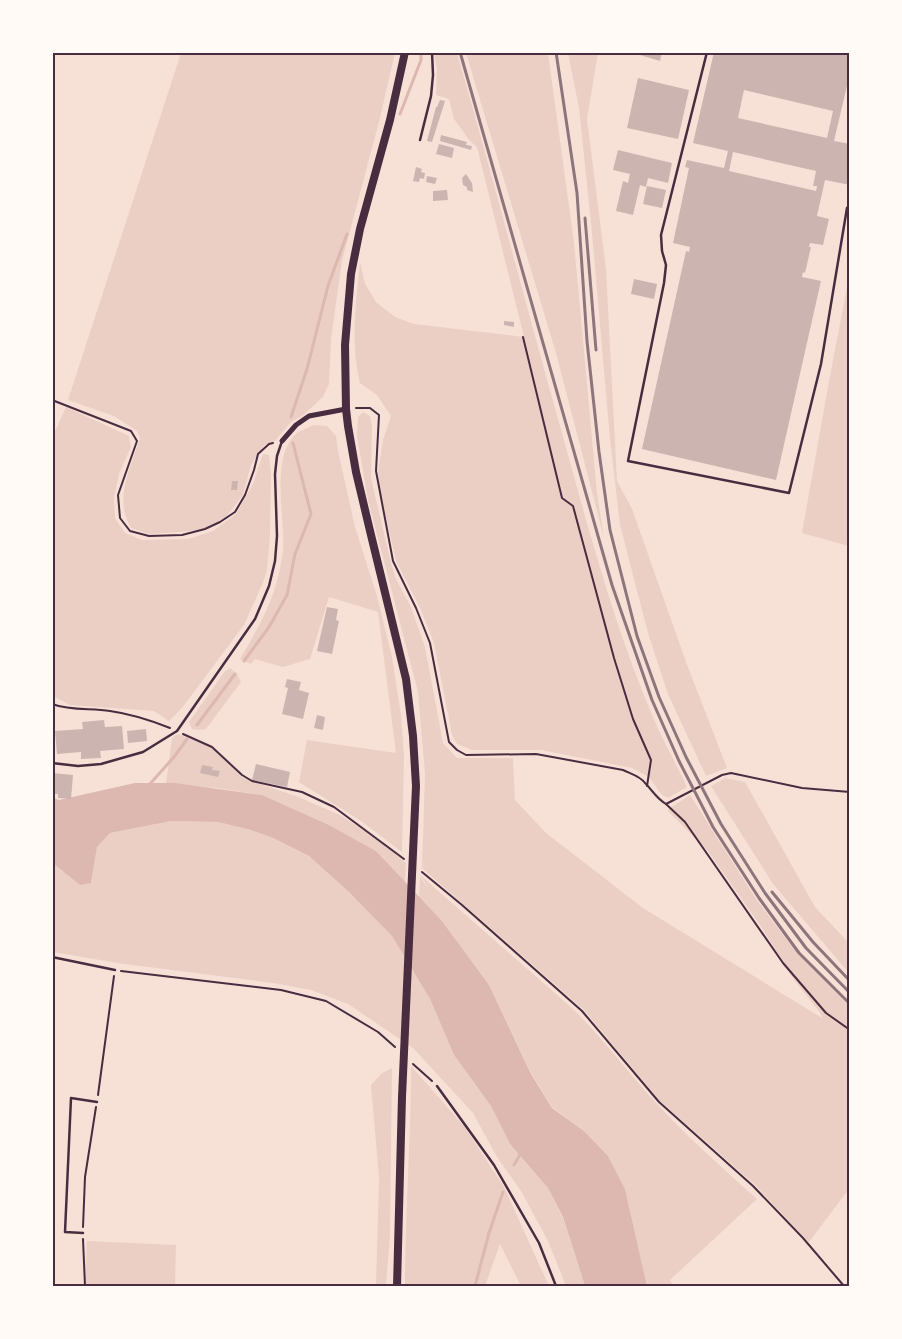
<svg xmlns="http://www.w3.org/2000/svg" width="902" height="1339" font-family="'PT Sans Narrow',sans-serif">
	<style>
		.green { fill: #ebcfc5 }
		.water { fill: #dcb8b0 }
		.lines { fill: none; stroke-linecap: round; stroke-linejoin: round }
		.stream { stroke: #dcb8b0; stroke-width: 3 }
		.building { fill: #ccb4b1; fill-rule: evenodd }
		.path { stroke: #4a2c40; stroke-width: 2 }
		.service { stroke: #4a2c40; stroke-width: 2.5 }
		.minor { stroke: #4a2c40; stroke-width: 5 }
		.secondary { stroke: #4a2c40; stroke-width: 8 }
		.rail { stroke: #8f747c; stroke-width: 3 }
		.neatline { fill: none; stroke: #4a2c40; stroke-width: 2 }
	</style>
	<rect width="100%" height="100%" fill="#f7e1d7"/>
	<!-- green -->
	<g class="green">
		<path d="M 181,53 L 395,53 L 379,122 L 342,261 L 331,339 L 329,384 L 323,397 L 302,416 L 291,422 L 274,442 L 264,445 L 251,465 L 243,495 L 226,517 L 205,529 L 180,532 L 149,534 L 131,528 C 113,499 131,468 140,438 L 137,431 L 114,416 L 68,400 Z"/>
		<path d="M 434,53 L 457,53 C 493,177 525,302 560,426 C 587,523 613,624 653,717 C 663,741 676,763 687,787 L 668,798 L 661,794 L 649,777 L 632,768 L 541,750 L 472,750 L 457,744 L 452,735 L 434,643 L 420,608 L 396,561 L 380,490 L 378,472 L 383,440 L 391,416 L 377,395 L 360,383 C 350,344 356,302 360,262 L 365,284 L 376,302 L 395,317 L 414,324 L 524,337 L 477,147 L 470,141 L 454,119 L 449,99 L 436,95 L 437,69 Z"/>
		<polygon points="466,53 548,53 574,242 597,493 604,538 556,353"/>
		<polygon points="568,53 598,53 587,119 606,269 617,481 632,509 686,662 727,768 706,776 668,694 648,633 620,525 610,439 592,233 579,108"/>
		<polygon points="849,277 850,546 849,546 802,533 829,381"/>
		<polygon points="66,407 129,436 131,447 119,474 114,498 115,518 125,533 142,540 188,539 213,531 236,514 253,484 263,454 269,455 271,474 270,536 267,571 262,585 244,625 182,708 169,721 154,711 70,705 53,696 52,438"/>
		<polygon points="363,412 370,416 372,426 371,478 391,563 396,579 411,607 425,647 443,743 457,758 513,758 515,800 546,833 643,908 822,1018 821,1014 792,977 762,928 707,850 668,811 668,809 690,795 756,899 796,952 849,1006 849,1189 809,1242 754,1184 660,1101 583,1009 422,868 425,774 418,692 368,500 357,436 358,417"/>
		<path d="M 314,425 L 327,426 L 336,436 L 338,451 L 355,527 L 377,596 L 392,657 L 401,715 L 404,756 L 402,852 L 361,821 L 299,782 L 307,740 L 396,753 L 378,612 L 329,597 L 310,659 L 283,667 L 255,659 L 251,664 L 240,659 C 257,630 274,601 280,568 C 282,558 284,547 283,537 C 283,508 271,449 300,431 C 304,429 310,427 314,425 Z"/>
		<polygon points="230,668 237,674 241,682 206,729 197,730 192,729 189,722 225,671"/>
		<polygon points="178,734 211,747 242,777 253,782 296,796 340,815 385,844 406,863 405,883 376,851 329,825 262,795 217,788 166,783 172,738"/>
		<polygon points="725,778 745,782 815,907 849,943 849,973 773,884 711,786"/>
		<polygon points="171,821 218,822 251,830 273,838 309,856 349,892 392,936 430,999 454,1055 491,1106 510,1144 548,1188 563,1218 585,1286 566,1286 548,1241 521,1191 497,1157 473,1113 413,1048 348,1004 311,990 273,983 117,963 53,952 53,863 91,883 97,847 110,833"/>
		<path d="M 420,875 L 572,1008 C 603,1038 628,1073 658,1105 C 688,1138 723,1168 757,1199 L 670,1280 L 673,1286 L 647,1286 L 625,1189 L 608,1156 L 584,1131 L 552,1107 L 531,1073 L 489,985 L 442,921 L 419,897 L 420,877 L 431,891 Z"/>
		<path d="M 411,1066 L 464,1126 L 504,1187 L 549,1286 L 521,1286 L 500,1244 L 485,1286 L 405,1286 C 405,1213 411,1140 411,1066 Z"/>
		<polygon points="392,1068 390,1235 386,1286 376,1286 379,1178 371,1085 382,1073"/>
		<polygon points="87,1241 176,1245 175,1286 85,1286"/>
	</g>
	<!-- water -->
	<polygon class="water" points="135,783 175,783 262,795 329,825 376,851 442,921 489,985 531,1074 552,1108 584,1131 608,1156 625,1189 647,1286 585,1286 563,1217 548,1188 510,1144 491,1106 454,1055 430,999 392,936 349,892 309,856 273,838 251,830 218,822 171,821 110,833 97,847 91,883 80,885 53,863 53,798 59,800"/>
	<g class="lines">
		<!-- stream -->
		<g class="stream">
			<polyline points="400,114 421,60 421,52"/>
			<polyline points="291,417 307,369 328,286 347,234"/>
			<polyline points="244,661 269,627 287,595 295,554 311,514 293,443"/>
			<polyline points="197,725 235,674"/>
			<polyline points="149,785 174,757 187,739"/>
			<polyline points="514,1165 521,1153"/>
			<polyline points="475,1286 489,1233 503,1192"/>
		</g>
	</g>
	<!-- building -->
	<g class="building">
		<polygon points="630,52 662,52 660,61"/>
		<path d="M 714,52 L 850,52 L 850,73 L 834,141 L 850,144 L 850,185 L 825,180 L 817,216 L 829,219 L 823,245 L 810,243 L 809,247 L 811,247 L 805,273 L 803,272 L 802,277 L 821,281 L 776,480 L 642,449 L 686,251 L 689,252 L 690,247 L 673,243 L 689,168 L 685,167 L 687,160 L 724,168 L 728,151 L 693,143 ZM 744,90 L 833,111 L 827,138 L 738,118 ZM 733,152 L 816,171 L 813,186 L 817,186 L 816,191 L 729,171 Z"/>
		<polygon points="638,78 689,90 678,139 627,128"/>
		<polygon points="440,100 445,101 432,142 427,141 436,107 437,107"/>
		<polygon points="441,135 467,142 466,145 472,146 471,150 440,141"/>
		<polygon points="439,144 454,148 452,158 436,154"/>
		<polygon points="618,150 672,163 668,183 648,178 646,187 640,185 633,215 616,211 623,181 628,183 630,174 613,170"/>
		<polygon points="416,167 422,169 421,172 425,173 424,179 420,178 419,182 413,181"/>
		<polygon points="466,174 472,183 473,192 467,190 467,187 463,185 462,178"/>
		<polygon points="427,176 437,178 435,184 426,182"/>
		<polygon points="647,186 666,190 662,208 643,204"/>
		<polygon points="447,190 448,200 433,201 433,191"/>
		<polygon points="634,279 657,284 654,299 631,294"/>
		<polygon points="504,321 514,322 514,327 504,325"/>
		<polygon points="232,481 238,481 237,490 231,490"/>
		<polygon points="327,607 338,609 336,620 339,621 332,654 317,651"/>
		<polygon points="287,679 301,682 299,690 309,693 303,719 282,714 288,688 285,687"/>
		<polygon points="317,715 325,717 323,730 314,728"/>
		<polygon points="104,720 105,727 122,726 124,749 100,751 101,758 81,759 81,752 57,754 55,731 83,729 82,722"/>
		<polygon points="146,729 147,741 128,743 127,731"/>
		<polygon points="256,764 290,772 287,787 252,780"/>
		<polygon points="202,765 213,767 212,770 220,771 218,777 200,773"/>
		<polygon points="52,773 73,775 71,799 58,798 58,794 52,794"/>
	</g>
	<g class="lines">
		<!-- path -->
		<g class="path">
			<polyline points="523,337 562,498 573,506 614,658 633,719 651,760 647,786"/>
			<polyline points="52,400 131,431 137,441 118,495 120,518 130,531 149,536 182,535 205,529 220,522 235,512 245,495 254,470 258,454 269,444 273,443"/>
			<path d="M 356,408 L 370,408 L 379,415 L 376,471 L 393,561 L 416,608 L 430,643 L 449,742 L 457,750 L 466,755 L 536,754 L 623,770 C 631,774 640,776 645,783 C 653,791 656,798 666,804 L 722,775 L 731,773 L 802,788 L 850,792"/>
			<path d="M 52,704 C 71,711 91,708 110,711 C 132,714 150,720 170,728"/>
			<polyline points="183,734 212,747 242,775 252,781 302,792 334,807 404,859"/>
			<polyline points="666,804 685,822 783,963 826,1013 850,1030"/>
			<polyline points="422,872 462,905 582,1011 659,1102 753,1186 803,1238 844,1286"/>
			<polyline points="121,971 281,990 326,1001 378,1032 395,1047"/>
			<polyline points="413,1064 432,1081"/>
			<polyline points="98,1095 114,976"/>
			<polyline points="83,1227 85,1177 96,1107"/>
			<polyline points="83,1239 85,1286"/>
		</g>
		<!-- service -->
		<g class="service">
			<polyline points="707,52 661,235 662,251 666,265 664,283 628,461 789,493 821,364 847,208 850,205"/>
			<polyline points="420,140 431,96 433,75 432,52"/>
			<polyline points="52,763 78,766 101,764 143,752 177,731 255,619 269,586 275,561 277,536 275,474 277,456 282,441"/>
			<polyline points="52,957 115,970"/>
			<polyline points="437,1086 494,1165 539,1243 556,1286"/>
			<polyline points="83,1233 65,1232 71,1098 97,1102"/>
		</g>
		<!-- minor -->
		<polyline class="minor" points="282,441 296,425 309,416 346,409"/>
		<!-- secondary -->
		<polyline class="secondary" points="397,1286 402,1097 416,786 413,736 406,679 371,535 356,472 348,426 346,409 345,345 351,274 360,229 390,120 405,52"/>
		<!-- rail -->
		<g class="rail">
			<polyline points="460,52 612,585 652,700 679,761 713,827 759,898 799,953 850,1004"/>
			<polyline points="556,52 577,193 587,341 599,452 610,530 637,636 659,697 686,757 721,824 765,893 806,948 850,993"/>
			<polyline points="585,218 596,350"/>
			<polyline points="772,892 813,942 850,981"/>
		</g>
	</g>
	<!-- border -->
	<rect width="902" height="1339" fill="none" stroke="#fffaf5" stroke-width="108"/>
	<rect x="54" y="54" width="794" height="1231" class="neatline"/>
</svg>
